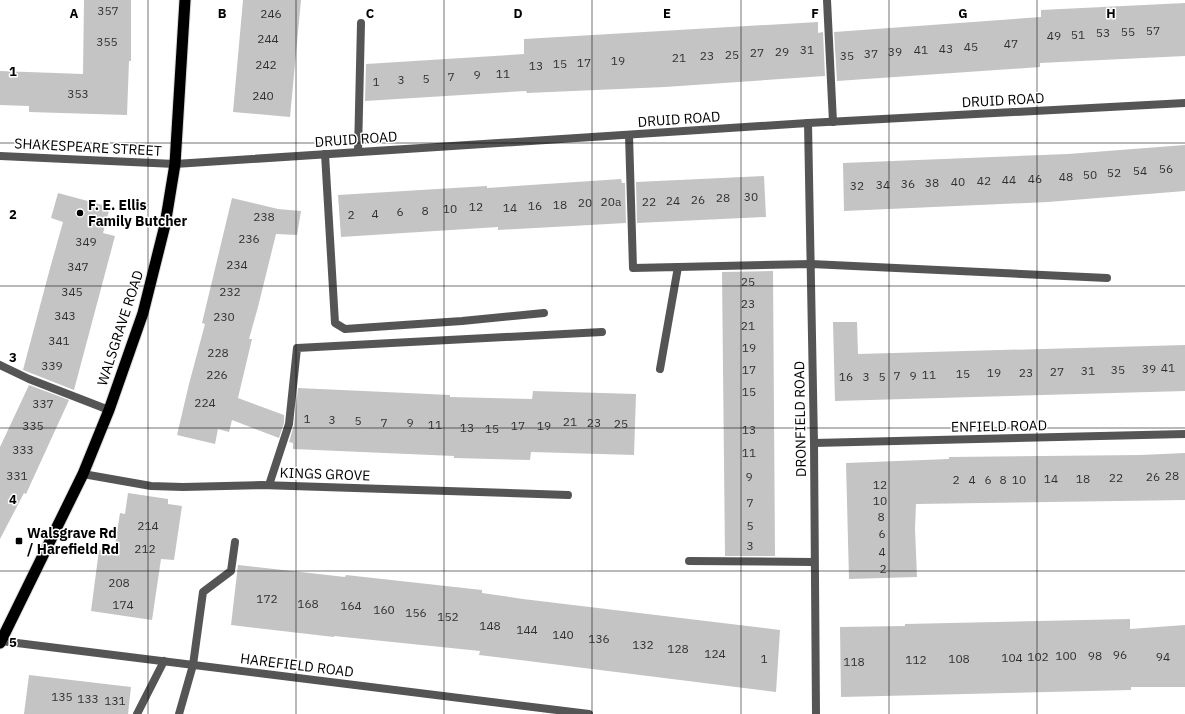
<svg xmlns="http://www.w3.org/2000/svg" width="1185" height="714" font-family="'IBM Plex Sans',sans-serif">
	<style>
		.building { fill: #c4c4c4 }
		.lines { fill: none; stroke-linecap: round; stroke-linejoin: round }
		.trunk-casing { stroke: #dbdbdb; stroke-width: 13 }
		.service { stroke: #555; stroke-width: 8 }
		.minor { stroke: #555; stroke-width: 8 }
		.trunk { stroke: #000; stroke-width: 11 }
		.grid { fill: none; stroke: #000; stroke-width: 1; stroke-opacity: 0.55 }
		.poi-dot { fill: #000; stroke: #fff; stroke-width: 1.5 }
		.labels { text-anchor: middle; stroke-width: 3; stroke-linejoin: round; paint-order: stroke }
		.number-label { font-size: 12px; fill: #313131 }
		.street-label { font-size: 14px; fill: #000; stroke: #fff }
		.poi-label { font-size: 14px; font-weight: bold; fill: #000; stroke: #fff; text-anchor: start }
		.grid-label { font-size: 13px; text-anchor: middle; font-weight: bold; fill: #000; stroke: #fff; stroke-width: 3; stroke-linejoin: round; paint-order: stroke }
	</style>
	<rect width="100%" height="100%" fill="#fff"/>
	<!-- building -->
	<g class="building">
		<polygon points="84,0 131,0 131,61 129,61 127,115 29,112 29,106 0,105 0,71 83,74"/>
		<polygon points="243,0 301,0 290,117 233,112"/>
		<polygon points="1185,3 1185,56 1040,63 1040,67 837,81 834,32 1041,17 1041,10"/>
		<polygon points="818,22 818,33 823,32 825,76 665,87 527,93 526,91 365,101 366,64 524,54 524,39"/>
		<polygon points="1185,145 1185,191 1048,202 844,211 843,163 1068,154"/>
		<polygon points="764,176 766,217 637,223 636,182"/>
		<polygon points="621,179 622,183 625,183 626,223 498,230 498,227 341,237 338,195 487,186 487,188"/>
		<polygon points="58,193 110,207 103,233 115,236 74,390 23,370 49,272 63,222 51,218"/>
		<polygon points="232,198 278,209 301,211 297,235 276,234 258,307 249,339 252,339 238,398 284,415 284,423 279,438 232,420 229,432 218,429 215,444 177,435 189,384 205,324 202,323"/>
		<polygon points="773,271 775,556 725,556 722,272"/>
		<polygon points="833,322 857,322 858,354 1185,345 1185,391 835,401"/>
		<polygon points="29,385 69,400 26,494 24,493 0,539 0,447"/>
		<polygon points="298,388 450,395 450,397 532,399 533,391 636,394 634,455 531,452 530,460 454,458 454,456 293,449 293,443 289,442 294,425"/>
		<polygon points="1185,453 1185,500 916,504 915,529 917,577 849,579 846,463 949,459 949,457 1141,455"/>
		<polygon points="128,493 168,499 168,504 182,506 174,560 161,559 152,620 91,611 99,550 114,552 120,513 125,514"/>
		<polygon points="238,565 345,577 346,575 482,590 482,593 523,599 780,630 776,692 479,655 480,651 334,636 334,637 231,625"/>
		<polygon points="1130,619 1130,629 1185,625 1185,687 1131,687 1131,690 841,697 840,627 905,626 905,624"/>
		<polygon points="29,675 131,687 128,714 24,714"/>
	</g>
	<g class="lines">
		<!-- trunk casing -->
		<g class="trunk-casing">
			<polyline id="trunk" points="0,643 83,474 109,410 143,313 165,225 175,164 185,0"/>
		</g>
		<!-- service -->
		<g class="service">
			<polyline points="827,0 833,122"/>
			<polyline points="629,135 633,268 678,267 660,369"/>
			<polyline points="358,152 361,23"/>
			<polyline points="325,154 335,323 345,329 462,321 544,313"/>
			<polyline points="678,267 811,264 1107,278"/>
			<polyline points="0,365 29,379 109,410"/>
			<polyline points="269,485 289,424 297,348 602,332"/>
			<polyline points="689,561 814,562"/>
			<polyline points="137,714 164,661"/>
			<polyline points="179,714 193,665 203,592 231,571 235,542"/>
		</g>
		<!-- minor -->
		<g class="minor">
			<polyline points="808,123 814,443 816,714"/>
			<polyline points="0,156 175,164 808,123 1185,103"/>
			<polyline points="814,443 1185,434"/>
			<polyline points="83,474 151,486 183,487 261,485 568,495"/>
			<polyline points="1,641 589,714"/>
		</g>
		<!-- trunk -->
		<use href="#trunk" class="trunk"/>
	</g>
	<!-- grid -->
	<path class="grid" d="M 148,0 L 148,714M 296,0 L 296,714M 444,0 L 444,714M 592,0 L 592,714M 741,0 L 741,714M 889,0 L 889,714M 1037,0 L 1037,714M 0,143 L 1185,143M 0,286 L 1185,286M 0,428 L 1185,428M 0,571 L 1185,571"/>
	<!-- markers -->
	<g class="poi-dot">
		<circle cx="80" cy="213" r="4"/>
		<rect x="15" y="537" width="8" height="8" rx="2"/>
	</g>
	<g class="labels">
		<!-- number labels -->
		<g class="number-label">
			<text x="108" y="15">357</text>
			<text x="271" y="18">246</text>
			<text x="1153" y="35">57</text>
			<text x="1128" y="36">55</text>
			<text x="1103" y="37">53</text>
			<text x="1078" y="39">51</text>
			<text x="1054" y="40">49</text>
			<text x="268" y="43">244</text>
			<text x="107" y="46">355</text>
			<text x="1011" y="48">47</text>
			<text x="971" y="51">45</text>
			<text x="946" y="53">43</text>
			<text x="807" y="54">31</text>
			<text x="921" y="54">41</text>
			<text x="782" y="56">29</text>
			<text x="895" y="56">39</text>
			<text x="757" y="57">27</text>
			<text x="871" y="58">37</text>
			<text x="732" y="59">25</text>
			<text x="707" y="60">23</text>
			<text x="847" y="60">35</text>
			<text x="679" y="62">21</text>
			<text x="618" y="65">19</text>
			<text x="584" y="67">17</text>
			<text x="560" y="68">15</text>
			<text x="266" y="69">242</text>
			<text x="536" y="70">13</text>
			<text x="503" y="78">11</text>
			<text x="477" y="79">9</text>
			<text x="451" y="81">7</text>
			<text x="426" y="83">5</text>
			<text x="401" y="84">3</text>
			<text x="376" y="86">1</text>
			<text x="78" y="98">353</text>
			<text x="263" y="100">240</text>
			<text x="1166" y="173">56</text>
			<text x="1140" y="175">54</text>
			<text x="1114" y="177">52</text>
			<text x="1090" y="179">50</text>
			<text x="1066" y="181">48</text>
			<text x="1035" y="183">46</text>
			<text x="1009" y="184">44</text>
			<text x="984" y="185">42</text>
			<text x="958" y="186">40</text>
			<text x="932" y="187">38</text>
			<text x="908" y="188">36</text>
			<text x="883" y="189">34</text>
			<text x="857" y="190">32</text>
			<text x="751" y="201">30</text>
			<text x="723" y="202">28</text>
			<text x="698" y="204">26</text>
			<text x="673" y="205">24</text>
			<text x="611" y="206">20a</text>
			<text x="649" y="206">22</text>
			<text x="585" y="207">20</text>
			<text x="560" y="209">18</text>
			<text x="535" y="210">16</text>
			<text x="476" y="211">12</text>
			<text x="510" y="212">14</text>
			<text x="450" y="213">10</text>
			<text x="425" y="215">8</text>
			<text x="400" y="216">6</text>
			<text x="375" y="218">4</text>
			<text x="351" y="219">2</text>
			<text x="264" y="221">238</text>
			<text x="249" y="243">236</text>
			<text x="86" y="246">349</text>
			<text x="237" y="269">234</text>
			<text x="78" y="271">347</text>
			<text x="748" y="286">25</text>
			<text x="72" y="296">345</text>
			<text x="230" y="296">232</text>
			<text x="748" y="308">23</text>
			<text x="65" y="320">343</text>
			<text x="224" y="321">230</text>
			<text x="748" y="330">21</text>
			<text x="59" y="345">341</text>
			<text x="749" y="352">19</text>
			<text x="218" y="357">228</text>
			<text x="52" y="370">339</text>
			<text x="1168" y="372">41</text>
			<text x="1149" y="373">39</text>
			<text x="749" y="374">17</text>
			<text x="1118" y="374">35</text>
			<text x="1088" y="375">31</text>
			<text x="1057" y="376">27</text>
			<text x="994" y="377">19</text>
			<text x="1026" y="377">23</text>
			<text x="963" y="378">15</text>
			<text x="217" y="379">226</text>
			<text x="929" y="379">11</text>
			<text x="897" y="380">7</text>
			<text x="913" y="380">9</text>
			<text x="846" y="381">16</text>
			<text x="866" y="381">3</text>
			<text x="882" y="381">5</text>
			<text x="749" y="396">15</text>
			<text x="205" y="407">224</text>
			<text x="43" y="408">337</text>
			<text x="307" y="423">1</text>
			<text x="332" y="424">3</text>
			<text x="358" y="425">5</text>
			<text x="570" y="426">21</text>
			<text x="384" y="427">7</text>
			<text x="410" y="427">9</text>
			<text x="594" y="427">23</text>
			<text x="621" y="428">25</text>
			<text x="435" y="429">11</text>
			<text x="33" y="430">335</text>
			<text x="518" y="430">17</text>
			<text x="544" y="430">19</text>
			<text x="467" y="432">13</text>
			<text x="492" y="433">15</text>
			<text x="749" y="434">13</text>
			<text x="23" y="454">333</text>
			<text x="749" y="457">11</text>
			<text x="17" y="480">331</text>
			<text x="1172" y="480">28</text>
			<text x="749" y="481">9</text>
			<text x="1153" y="481">26</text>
			<text x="1116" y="482">22</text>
			<text x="1051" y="483">14</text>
			<text x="1083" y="483">18</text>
			<text x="956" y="484">2</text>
			<text x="972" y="484">4</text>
			<text x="988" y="484">6</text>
			<text x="1003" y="484">8</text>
			<text x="1019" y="484">10</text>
			<text x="880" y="489">12</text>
			<text x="880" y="505">10</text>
			<text x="750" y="507">7</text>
			<text x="881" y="521">8</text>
			<text x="148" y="530">214</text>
			<text x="750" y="530">5</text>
			<text x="882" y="538">6</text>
			<text x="750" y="550">3</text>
			<text x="145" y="553">212</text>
			<text x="882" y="556">4</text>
			<text x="883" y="573">2</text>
			<text x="119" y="587">208</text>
			<text x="267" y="603">172</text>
			<text x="308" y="608">168</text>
			<text x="123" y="609">174</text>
			<text x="351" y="610">164</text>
			<text x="384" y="614">160</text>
			<text x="416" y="617">156</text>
			<text x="448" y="621">152</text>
			<text x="490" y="630">148</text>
			<text x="527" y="634">144</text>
			<text x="563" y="639">140</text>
			<text x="599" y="643">136</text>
			<text x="643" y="649">132</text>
			<text x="678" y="653">128</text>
			<text x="715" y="658">124</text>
			<text x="1120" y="659">96</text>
			<text x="1066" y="660">100</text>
			<text x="1095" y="660">98</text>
			<text x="1038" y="661">102</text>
			<text x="1163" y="661">94</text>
			<text x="1012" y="662">104</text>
			<text x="764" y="663">1</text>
			<text x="959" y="663">108</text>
			<text x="916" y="664">112</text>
			<text x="854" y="666">118</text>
			<text x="62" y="701">135</text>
			<text x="88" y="703">133</text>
			<text x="115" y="705">131</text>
		</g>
		<!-- street labels -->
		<g class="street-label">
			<text transform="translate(1003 100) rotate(-3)" y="5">DRUID ROAD</text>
			<text transform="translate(679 119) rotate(-4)" y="5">DRUID ROAD</text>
			<text transform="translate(356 139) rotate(-4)" y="5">DRUID ROAD</text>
			<text transform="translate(88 147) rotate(3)" y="5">SHAKESPEARE STREET</text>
			<text transform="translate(120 328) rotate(-72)" y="5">WALSGRAVE ROAD</text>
			<text transform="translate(800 419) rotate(-91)" y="5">DRONFIELD ROAD</text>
			<text transform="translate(999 426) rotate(-1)" y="5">ENFIELD ROAD</text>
			<text transform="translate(325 474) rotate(2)" y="5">KINGS GROVE</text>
			<text transform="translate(297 665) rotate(7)" y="5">HAREFIELD ROAD</text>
		</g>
		<!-- poi labels -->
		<g class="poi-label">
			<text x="88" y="210">F. E. Ellis<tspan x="88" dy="16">Family Butcher</tspan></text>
			<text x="27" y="538">Walsgrave Rd<tspan x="27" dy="16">/ Harefield Rd</tspan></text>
		</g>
	</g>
	<g class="grid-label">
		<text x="74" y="18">A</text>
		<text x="222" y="18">B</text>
		<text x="370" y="18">C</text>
		<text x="518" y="18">D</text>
		<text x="667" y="18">E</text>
		<text x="815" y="18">F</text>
		<text x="963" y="18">G</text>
		<text x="1111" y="18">H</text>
		<text x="13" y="76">1</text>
		<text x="13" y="219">2</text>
		<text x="13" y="362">3</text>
		<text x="13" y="504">4</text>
		<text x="13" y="647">5</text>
	</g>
</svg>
